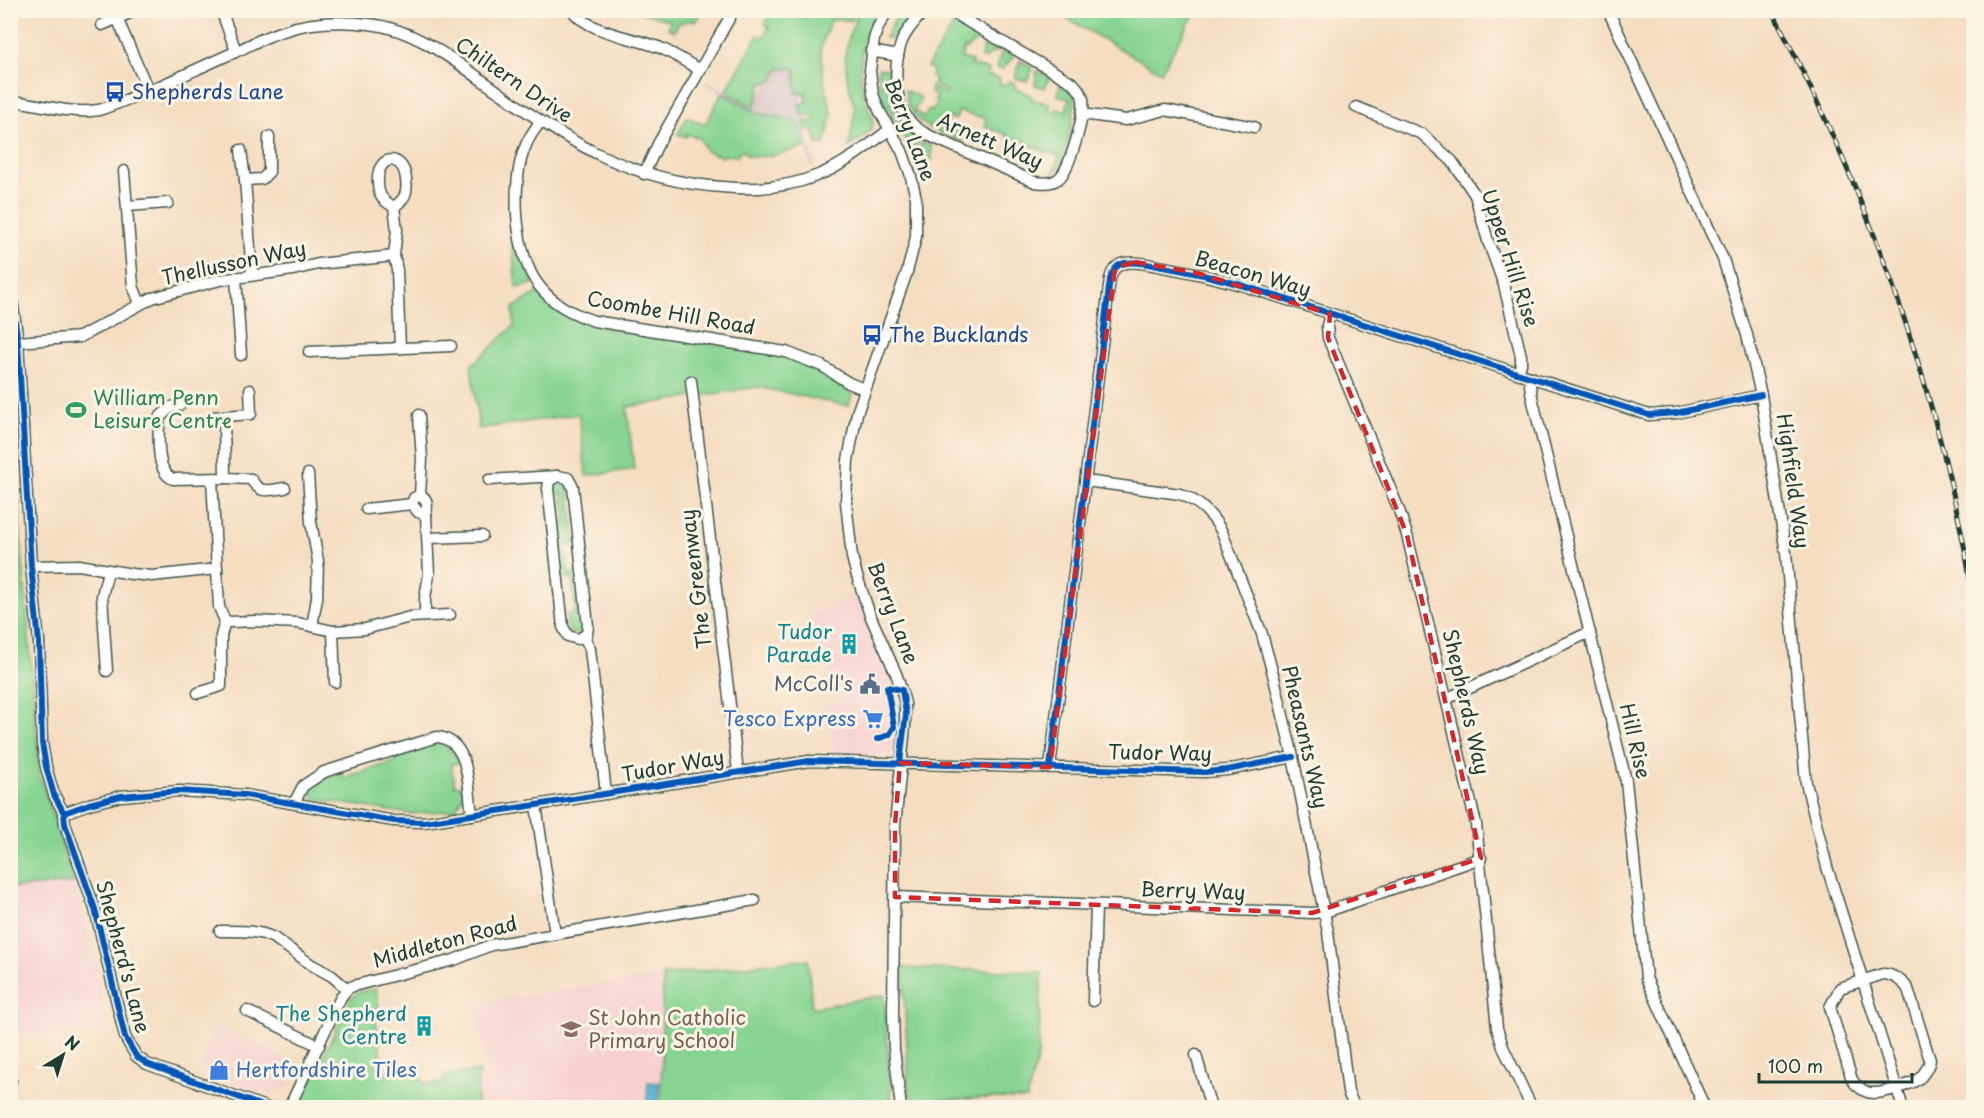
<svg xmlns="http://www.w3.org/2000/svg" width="1984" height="1118" font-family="'Playpen Sans',sans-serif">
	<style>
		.built { fill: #f7d0cf }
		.industrial { fill: #d2bec5 }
		.green { fill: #87d492; stroke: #538863; stroke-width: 1.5 }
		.water { fill: #59b8d7; stroke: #3c7a86; stroke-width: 1.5 }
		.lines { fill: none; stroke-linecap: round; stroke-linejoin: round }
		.minor-casing { stroke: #3f5549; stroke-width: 13 }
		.minor { stroke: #fff; stroke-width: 10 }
		.rail-casing { stroke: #1f3d34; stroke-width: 5 }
		.rail { stroke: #fcf5e5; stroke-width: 3; stroke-dasharray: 9; stroke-linecap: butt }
		.cycleway-casing { stroke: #fcf5e5; stroke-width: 10 }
		.cycleway { stroke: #0057b8; stroke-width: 6 }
		.marked { fill: none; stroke: #d62828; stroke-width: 4.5; stroke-dasharray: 12 8; stroke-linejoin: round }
		.labels { text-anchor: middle; stroke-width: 6; stroke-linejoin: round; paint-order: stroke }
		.street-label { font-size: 20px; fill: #1f3d34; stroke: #fcf5e5 }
		.transit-label { font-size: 20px; fill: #164399; stroke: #fcf5e5; text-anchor: start }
		.leisure-label { font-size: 20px; fill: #27864d; stroke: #fcf5e5; text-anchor: start }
		.culture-label { font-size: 20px; fill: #0d838f; stroke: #fcf5e5; text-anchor: end }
		.service-label { font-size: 20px; fill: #4e5e75; stroke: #fcf5e5; text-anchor: end }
		.shop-label { font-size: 20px; fill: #366cbe; stroke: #fcf5e5; text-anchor: end }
		.education-label { font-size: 20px; fill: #785e54; stroke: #fcf5e5; text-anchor: start }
	</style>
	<rect width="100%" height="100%" fill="#fcf5e5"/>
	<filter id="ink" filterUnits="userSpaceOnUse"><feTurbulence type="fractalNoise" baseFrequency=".0167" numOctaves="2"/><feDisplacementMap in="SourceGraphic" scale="12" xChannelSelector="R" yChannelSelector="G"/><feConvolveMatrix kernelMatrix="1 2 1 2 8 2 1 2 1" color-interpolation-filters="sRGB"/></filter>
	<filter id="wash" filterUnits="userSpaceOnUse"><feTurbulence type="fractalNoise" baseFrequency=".008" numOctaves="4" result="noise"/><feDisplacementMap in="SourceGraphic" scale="24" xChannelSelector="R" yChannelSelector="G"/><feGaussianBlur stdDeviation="1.35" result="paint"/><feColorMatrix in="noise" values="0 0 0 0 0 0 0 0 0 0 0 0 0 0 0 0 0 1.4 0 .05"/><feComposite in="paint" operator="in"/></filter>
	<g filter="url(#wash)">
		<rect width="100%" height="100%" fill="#f5ddc1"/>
		<!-- built -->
		<g class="built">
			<polygon points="857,594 894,681 899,698 901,716 898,742 893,751 883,756 835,755 825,702 843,702 808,615"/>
			<polygon points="74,883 92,946 109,1032 48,1034 11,1032 11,888"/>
			<polygon points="663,975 661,1107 476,1108 479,1071 487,1070 476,1003"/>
			<polygon points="221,1028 299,1065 288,1088 282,1092 276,1090 273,1096 200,1068 215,1029"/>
		</g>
		<!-- industrial -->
		<polygon class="industrial" points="795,68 796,83 806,92 806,99 800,99 799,103 802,114 806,114 804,122 815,165 811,167 800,126 795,123 795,120 757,113 705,83 707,80 754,108 761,90 765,90 766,83 769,80 772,82 779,69"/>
		<!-- green -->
		<g class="green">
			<polygon points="635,11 700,11 699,13 700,14 696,22 693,20 679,23 674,31 668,28 671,21"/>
			<polygon points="772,11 856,11 851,21 836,18 835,21 830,20 821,48 824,82 832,114 825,144 817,144 813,130 806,131 804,121 813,121 814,116 802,115 799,103 807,103 806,92 797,93 795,68 779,69 772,82 769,80 766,83 762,83 754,108 726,91 758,35 763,38 769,27 765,24"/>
			<path d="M 859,11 L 877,11 C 861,36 857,69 864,98 C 866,105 872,113 873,120 C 874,133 858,140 849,147 L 855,111 L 847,76 L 845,54 L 850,33 Z"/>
			<polygon points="900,11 914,11 906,21 895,40 885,38"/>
			<polygon points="1053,11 1196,11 1161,72"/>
			<path d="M 955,22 L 980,37 C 977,44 969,43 967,49 L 964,48 L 961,58 L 972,61 L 971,65 L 989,70 L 988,75 L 1000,79 L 1000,84 L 1006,85 L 1008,81 L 1015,83 L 1014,88 L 1031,95 L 1031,99 L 1050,104 L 1049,111 L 1055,112 L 1056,109 L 1066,111 L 1069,99 L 1058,96 L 1060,84 L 1074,95 C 1077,105 1066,157 1060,166 C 1058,170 1056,171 1053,173 L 1059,156 L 1039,150 L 1039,148 L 1026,145 L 1026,142 L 1007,137 L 1008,135 L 985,127 L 986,119 L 959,111 L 956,119 L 948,118 L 947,125 L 954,127 L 954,130 L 965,133 L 962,142 C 934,130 909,125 905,90 L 920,97 L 921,99 L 914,111 L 924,117 L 929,110 L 932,111 L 937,102 L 934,100 L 936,96 L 930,92 L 932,88 L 930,86 L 945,94 L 946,91 L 933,84 L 935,79 L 931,76 L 933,70 L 927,67 Z"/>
			<polygon points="985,40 998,47 996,52 991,53 986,59 981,58"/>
			<polygon points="1002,49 1014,56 1003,69 997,68"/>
			<polygon points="1020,60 1033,68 1027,81 1015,78"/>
			<path d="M 878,68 L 890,69 C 887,101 894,122 920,140 L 912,151 L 882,99 Z"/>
			<polygon points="1037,70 1049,77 1045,88 1035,85"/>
			<path d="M 722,93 L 757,113 L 795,120 L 795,123 L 800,126 L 806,147 C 787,152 767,159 747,156 L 745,152 L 739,151 L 738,156 L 724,155 L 723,157 L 706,151 L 699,138 L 687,134 L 686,137 L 678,134 L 687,117 L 705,125 Z"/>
			<polygon points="923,142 931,145 932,160 929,161 929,175 926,181 923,182 914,155"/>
			<polygon points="516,237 533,284 516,288 512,241"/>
			<polygon points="539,292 589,324 625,332 772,352 814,366 853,393 848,406 758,387 627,407 634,469 586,476 579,414 479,429 471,366 514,326 513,308"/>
			<polygon points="10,356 21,538 40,776 74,883 11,888"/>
			<polygon points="559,483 565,485 569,489 576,544 565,546 569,574 580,573 586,627 580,634 569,632 566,615 576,613 572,578 561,578 555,523 566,522 562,493 551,494 554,486"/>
			<path d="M 437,742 C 448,746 454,752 459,763 L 451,764 L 455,786 L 463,786 L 463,797 L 455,810 L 410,814 L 315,799 L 311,795 L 311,785 L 332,773 L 341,771 L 343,778 L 397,761 L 395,754 Z"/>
			<polygon points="808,959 812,1008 884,995 892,1107 661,1107 663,975"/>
			<polygon points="903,968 1042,972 1038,1056 1027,1099 986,1098 921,1101 915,1099 909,1094"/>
			<polygon points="376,989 379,1005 375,1014 384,1074 411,1069 422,1078 425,1084 444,1082 443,1076 479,1071 476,1107 305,1107 304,1096 351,998 360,991"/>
		</g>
		<!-- water -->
		<polygon class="water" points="648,1082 659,1083 658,1104 647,1103"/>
	</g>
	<g filter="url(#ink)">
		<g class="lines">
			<!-- minor casing -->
			<g class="minor-casing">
				<g id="minor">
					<polyline points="221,10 236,51"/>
					<path d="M 572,10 C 590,34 635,37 663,49 C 675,55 688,63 700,70"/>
					<polyline points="888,10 878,27 874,39 870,71 873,94 879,110 902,151 910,173 916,198 916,237 907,272 857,413 848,460 846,502 852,557 857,576 870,615 897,676 905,703 905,726 895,825 893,1013 894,1049 901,1108"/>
					<path d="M 925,10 C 916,20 907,29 902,41 C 894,62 893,100 908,119 C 914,127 922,132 930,136 L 1035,182 C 1043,183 1051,184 1058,179 C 1070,171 1085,113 1083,99 C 1082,92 1077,87 1073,83 L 948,10"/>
					<polyline points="1608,10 1723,259 1747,335 1761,395 1786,553 1806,783 1827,867 1903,1108"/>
					<polyline points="117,18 148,90"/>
					<polyline points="102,25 130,13"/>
					<polyline points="871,51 898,56"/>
					<path d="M 10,101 C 41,103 68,115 99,110 C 145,95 189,72 233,53 C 250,45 266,36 283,31 C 309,22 341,21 369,24 C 418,29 461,66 500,93 C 571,144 633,181 722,187 C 754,190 786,188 816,176 C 843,166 866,147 889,130"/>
					<polyline points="1356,107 1422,134 1452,161 1475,195 1488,241 1504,285 1521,356 1521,364 1518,373"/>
					<polyline points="1082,114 1126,120 1165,110 1254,127"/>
					<path d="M 540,122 C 535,129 529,137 526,145 C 510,180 514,257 540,287 C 554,305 572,313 594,321 L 786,352 L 822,366 L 849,383 L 864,389"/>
					<polyline points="241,150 245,180 252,275"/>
					<polyline points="124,171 133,286 140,303"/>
					<polyline points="644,174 658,144 734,10"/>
					<polyline points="245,180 262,179 269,172 269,137"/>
					<polyline points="127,206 168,203"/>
					<path d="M 394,207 C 382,200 378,196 378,182 C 376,155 403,152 406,179 C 408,193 405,199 394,207 L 397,230 L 394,256 L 397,270 L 400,348"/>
					<polyline points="236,277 241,355"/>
					<polyline points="10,285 18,342 31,566 39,642 42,743 46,767 54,795 64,813 65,824 95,909 125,1037 136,1056 147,1064 268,1108"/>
					<polyline points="1330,314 1327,326 1328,338 1399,510 1407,535 1476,824 1497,1028 1503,1047 1532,1108"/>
					<polyline points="18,342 80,337 152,298 220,280 293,270 318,264 394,256"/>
					<polyline points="309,352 451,346"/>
					<polyline points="1532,377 1530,385 1532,397 1626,781 1646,978 1705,1108"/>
					<polyline points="691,381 738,772"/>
					<path d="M 180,405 L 171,407 L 159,418 C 159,436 155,472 173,479 L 225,478 L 224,416"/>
					<polyline points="419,415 422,459 420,495 414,498 412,504 418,512 426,515 429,574 425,598 425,615"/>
					<polyline points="212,417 251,414 250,390"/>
					<polyline points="308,474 311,522 318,561 317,598 312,626"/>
					<polygon points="558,476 568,478 573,487 588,626 587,634 578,639 568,636 563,627 548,488 549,481"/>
					<path d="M 225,478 L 251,479 C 260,495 269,490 285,488"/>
					<polyline points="212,479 219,607 225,621 231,622 255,621 298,623 333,631 365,629 410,617 450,615"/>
					<polyline points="489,480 557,476"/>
					<path d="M 1086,481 L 1180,494 C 1199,501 1212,514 1222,532 L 1262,634 L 1274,678 L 1293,757 L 1328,932 L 1348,1092 L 1355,1108"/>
					<path d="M 420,495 C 429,499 427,506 426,515"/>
					<polyline points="366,509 412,504"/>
					<polyline points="428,538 482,536"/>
					<polyline points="31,566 79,565 132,574 152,576 217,569"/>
					<polyline points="333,631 335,682"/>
					<polyline points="584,636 590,649 606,794"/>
					<polyline points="107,671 102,596 108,571"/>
					<polyline points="198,693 221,686 221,636 225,621"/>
					<polyline points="1446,699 1590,632"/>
					<path d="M 1050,767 L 1110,279 C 1112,271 1117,264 1125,263 C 1136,261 1148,264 1158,266 C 1187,271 1214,277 1241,285 L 1649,415 L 1676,413 L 1761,395"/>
					<path d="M 294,803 L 303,786 L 324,772 L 437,737 C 471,740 468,789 472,815"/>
					<polyline points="536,805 555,934"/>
					<polyline points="64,813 89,804 121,796 179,791 245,795 394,821 424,822 536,805 809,761 1205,772 1227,770 1293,757"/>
					<polyline points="895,897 1312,913 1325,912 1481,858"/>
					<path d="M 220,931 C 238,931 258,930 274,938 L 312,965 L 332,976 L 347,989"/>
					<path d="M 1883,974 C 1892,974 1903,981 1908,989 L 1930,1060 C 1929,1066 1925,1072 1921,1077 C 1914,1084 1882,1094 1872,1093 C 1865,1093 1856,1086 1852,1080 L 1830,1007 L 1840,988 Z"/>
					<polyline points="1093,1001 1096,906"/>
					<polyline points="247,1011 319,1046"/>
					<polyline points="1196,1055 1211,1108"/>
					<polyline points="10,1081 11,1081"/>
					<polyline points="289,1108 341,997 347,989 353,986 454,960 491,945 755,900"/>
				</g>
			</g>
			<!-- minor -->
			<use href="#minor" class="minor"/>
			<!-- rail casing -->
			<g class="rail-casing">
				<path id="rail" d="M 1772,10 C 1788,43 1805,75 1820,108 C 1893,264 1946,431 1974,600"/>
			</g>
			<!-- rail -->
			<use href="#rail" class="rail"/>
			<!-- cycleway casing -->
			<g class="cycleway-casing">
				<g id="cycleway">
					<polyline points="10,285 18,342 31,566 39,642 42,743 46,767 54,795 64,813 65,824 95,909 125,1037 136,1056 147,1064 268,1108"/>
					<polyline points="877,739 889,735 894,727 887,687 902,690 906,714 900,763"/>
					<path d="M 1050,767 L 1110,279 C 1112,271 1117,264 1125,263 C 1136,261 1148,264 1158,266 C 1187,271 1214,277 1241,285 L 1649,415 L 1676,413 L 1761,395"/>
					<polyline points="64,813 89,804 121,796 179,791 245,795 394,821 424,822 536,805 809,761 1205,772 1227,770 1293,757"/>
				</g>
			</g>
			<!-- cycleway -->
			<use href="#cycleway" class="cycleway"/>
		</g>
	</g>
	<!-- marked area -->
	<path class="marked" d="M 1134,262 L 1197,273 L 1330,314 L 1328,338 L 1407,535 L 1481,858 L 1312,913 L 895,897 L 895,825 L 900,763 L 1050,767 L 1115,268 Z"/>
	<!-- icons -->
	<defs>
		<g id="bus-bare" transform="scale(1.62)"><path d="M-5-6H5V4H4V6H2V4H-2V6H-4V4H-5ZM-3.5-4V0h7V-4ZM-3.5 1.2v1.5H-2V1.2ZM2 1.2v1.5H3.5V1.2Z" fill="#1a4fb4" stroke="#fcf5e5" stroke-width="2.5" paint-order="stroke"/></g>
		<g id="stadium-bare" transform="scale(1.62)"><path d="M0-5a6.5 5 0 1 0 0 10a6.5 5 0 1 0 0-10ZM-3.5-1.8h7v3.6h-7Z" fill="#2e9e5b" stroke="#fcf5e5" stroke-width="2.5" paint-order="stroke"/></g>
		<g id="building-bare" transform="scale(1.62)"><path d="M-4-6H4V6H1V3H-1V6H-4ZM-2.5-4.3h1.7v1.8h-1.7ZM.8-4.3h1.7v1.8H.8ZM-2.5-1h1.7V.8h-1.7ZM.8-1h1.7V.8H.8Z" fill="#0f9aa8" stroke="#fcf5e5" stroke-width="2.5" paint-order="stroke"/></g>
		<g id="civic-bare" transform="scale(1.62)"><path d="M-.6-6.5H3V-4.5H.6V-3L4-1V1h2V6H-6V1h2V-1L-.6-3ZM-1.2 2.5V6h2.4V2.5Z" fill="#5c6f8a" stroke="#fcf5e5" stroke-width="2.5" paint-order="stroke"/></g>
		<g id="supermarket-bare" transform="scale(1.62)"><path d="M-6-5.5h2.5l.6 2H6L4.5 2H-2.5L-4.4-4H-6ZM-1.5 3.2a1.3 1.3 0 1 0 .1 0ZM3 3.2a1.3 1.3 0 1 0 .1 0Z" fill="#3f7fe0" stroke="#fcf5e5" stroke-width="2.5" paint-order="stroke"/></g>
		<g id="school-bare" transform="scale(1.62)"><path d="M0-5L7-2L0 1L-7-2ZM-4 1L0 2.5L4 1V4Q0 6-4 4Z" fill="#8d6e63" stroke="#fcf5e5" stroke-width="2.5" paint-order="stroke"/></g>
		<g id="shop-bare" transform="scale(1.62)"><path d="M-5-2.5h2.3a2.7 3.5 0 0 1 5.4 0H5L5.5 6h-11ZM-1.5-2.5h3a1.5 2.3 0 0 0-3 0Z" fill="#3f7fe0" stroke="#fcf5e5" stroke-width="2.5" paint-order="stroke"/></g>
	</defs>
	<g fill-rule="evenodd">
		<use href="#bus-bare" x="115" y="92"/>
		<use href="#bus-bare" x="872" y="335"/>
		<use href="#stadium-bare" x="76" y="410"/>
		<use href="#building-bare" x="849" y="644"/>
		<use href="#civic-bare" x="870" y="684"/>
		<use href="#supermarket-bare" x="873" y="719"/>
		<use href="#building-bare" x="424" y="1026"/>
		<use href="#school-bare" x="571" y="1029"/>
		<use href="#shop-bare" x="219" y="1070"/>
	</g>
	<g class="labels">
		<!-- street labels -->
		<g class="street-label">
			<text transform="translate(514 80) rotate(34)" y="7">Chiltern Drive</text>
			<text transform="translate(910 130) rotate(69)" y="7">Berry Lane</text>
			<text transform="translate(990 141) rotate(23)" y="7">Arnett Way</text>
			<text transform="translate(1510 258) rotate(72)" y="7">Upper Hill Rise</text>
			<text transform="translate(234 263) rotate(-12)" y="7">Thellusson Way</text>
			<text transform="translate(1253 274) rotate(16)" y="7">Beacon Way</text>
			<text transform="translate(671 313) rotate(10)" y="7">Coombe Hill Road</text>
			<text transform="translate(1793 481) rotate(82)" y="7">Highfield Way</text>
			<text transform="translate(696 579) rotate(-97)" y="7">The Greenway</text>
			<text transform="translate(893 613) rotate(69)" y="7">Berry Lane</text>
			<text transform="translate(1466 702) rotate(77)" y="7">Shepherds Way</text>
			<text transform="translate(1305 737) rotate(77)" y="7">Pheasants Way</text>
			<text transform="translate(1635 741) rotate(77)" y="7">Hill Rise</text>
			<text transform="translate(1160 753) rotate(1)" y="7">Tudor Way</text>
			<text transform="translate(673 766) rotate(-10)" y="7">Tudor Way</text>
			<text transform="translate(1193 891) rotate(2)" y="7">Berry Way</text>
			<text transform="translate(445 942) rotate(-15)" y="7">Middleton Road</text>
			<text transform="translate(123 957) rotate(75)" y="7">Shepherd's Lane</text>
		</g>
		<!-- transit labels -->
		<g class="transit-label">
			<text x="132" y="99">Shepherds Lane</text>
			<text x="889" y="342">The Bucklands</text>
		</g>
		<!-- leisure labels -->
		<g class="leisure-label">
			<text x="93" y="405">William Penn<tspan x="93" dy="23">Leisure Centre</tspan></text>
		</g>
		<!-- culture labels -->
		<g class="culture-label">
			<text x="832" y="639">Tudor<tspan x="832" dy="23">Parade</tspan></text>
			<text x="407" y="1021">The Shepherd<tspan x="407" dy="23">Centre</tspan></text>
		</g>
		<!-- service labels -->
		<g class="service-label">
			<text x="853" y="691">McColl's</text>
		</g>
		<!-- shop labels -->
		<g class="shop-label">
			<text x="856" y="726">Tesco Express</text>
			<text x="236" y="1077" text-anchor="start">Hertfordshire Tiles</text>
		</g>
		<!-- education labels -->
		<g class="education-label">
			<text x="588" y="1025">St John Catholic<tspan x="588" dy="23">Primary School</tspan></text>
		</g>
	</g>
	<!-- margin -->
	<rect width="1984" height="1118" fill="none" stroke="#fcf5e5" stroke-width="36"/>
	<!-- north arrow -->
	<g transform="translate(63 1055) rotate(38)" stroke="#fcf5e5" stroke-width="4.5" paint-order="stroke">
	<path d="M0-4.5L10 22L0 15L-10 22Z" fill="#1f3d34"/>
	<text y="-9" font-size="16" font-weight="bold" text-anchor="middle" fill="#1f3d34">N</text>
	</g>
	<!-- scale -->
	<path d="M1759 1073v9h153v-9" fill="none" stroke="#1f3d34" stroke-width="3"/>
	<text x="1768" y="1073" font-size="18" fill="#1f3d34" stroke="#fcf5e5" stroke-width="4.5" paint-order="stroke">100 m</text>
</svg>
